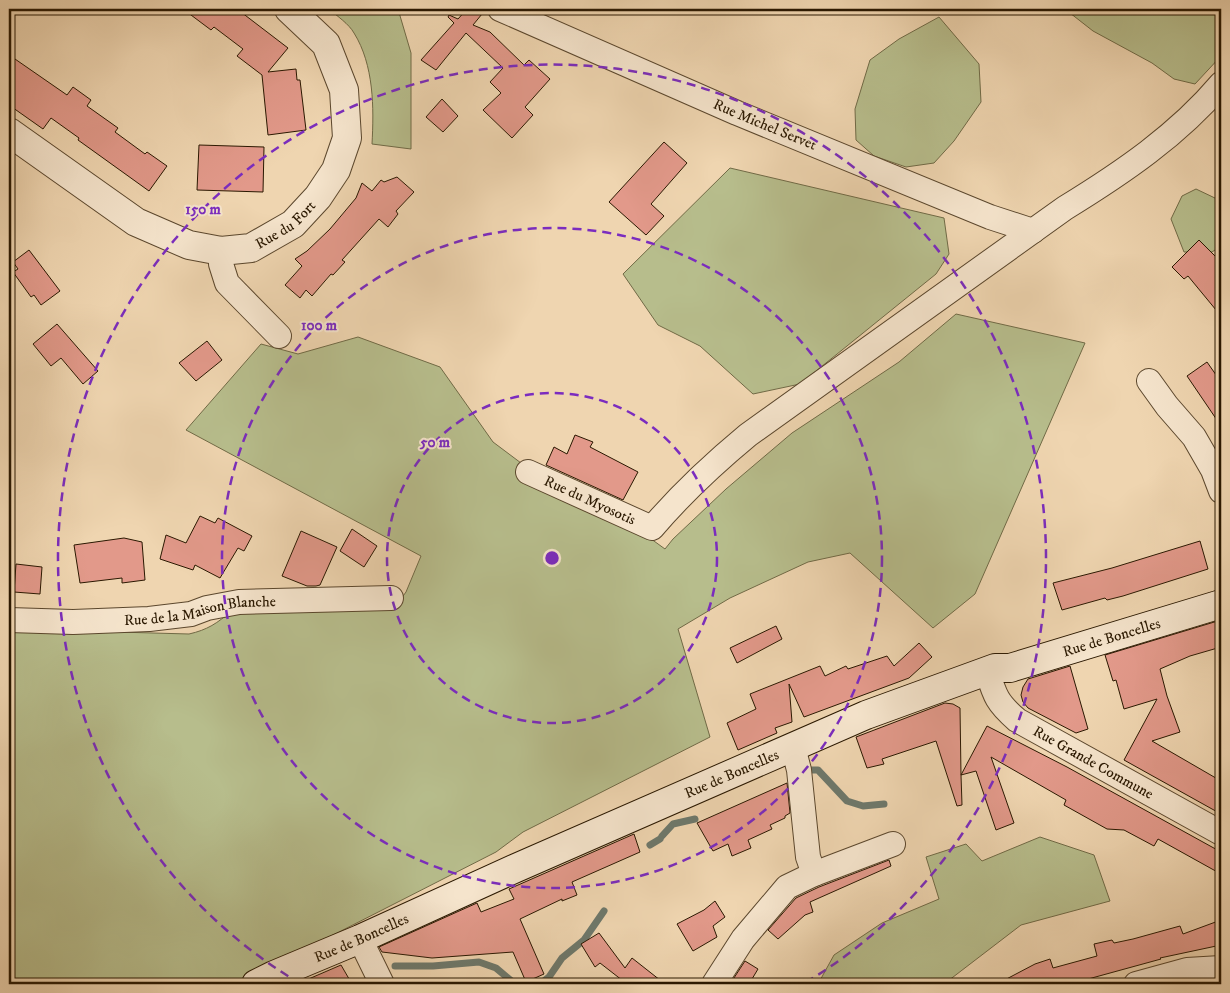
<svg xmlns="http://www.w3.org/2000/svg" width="1230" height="993" font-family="'IM FELL DW Pica',serif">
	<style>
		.green { fill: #b7bd8c; stroke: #706a46 }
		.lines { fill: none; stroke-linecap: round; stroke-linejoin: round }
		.stream { stroke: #6e786b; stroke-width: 7 }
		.building { fill: #e2998a; stroke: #2a1801 }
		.minor-casing { stroke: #5b472d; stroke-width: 26 }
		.tertiary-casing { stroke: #5b472d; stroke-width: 30 }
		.secondary-casing { stroke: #2a1801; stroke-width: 30 }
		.minor { stroke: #f5e4cc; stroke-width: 24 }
		.tertiary { stroke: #f5e4cc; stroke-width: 28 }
		.secondary { stroke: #f5e4cc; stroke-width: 28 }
		.ring { fill: none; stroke: #7b2cbf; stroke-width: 2.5; stroke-dasharray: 9 6 }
		.labels { text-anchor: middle; stroke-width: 4; stroke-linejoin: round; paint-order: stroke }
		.street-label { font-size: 15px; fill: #2a1801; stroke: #f5e4cc }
		.centre { fill: #7b2cbf; stroke: #f5e4cc; stroke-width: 2.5 }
		.ring-label { font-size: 15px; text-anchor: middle; font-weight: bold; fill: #7b2cbf; stroke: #f5e4cc; stroke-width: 4; stroke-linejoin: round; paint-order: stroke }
	</style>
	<rect width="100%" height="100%" fill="#efd5b0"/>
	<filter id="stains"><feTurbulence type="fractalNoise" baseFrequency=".004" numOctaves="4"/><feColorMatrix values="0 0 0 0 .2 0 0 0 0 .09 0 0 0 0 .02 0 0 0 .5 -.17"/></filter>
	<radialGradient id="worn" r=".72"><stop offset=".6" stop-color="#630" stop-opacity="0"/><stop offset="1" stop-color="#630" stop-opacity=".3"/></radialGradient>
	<!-- green -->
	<g class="green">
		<path d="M 329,9 L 398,9 L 411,53 L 411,149 L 372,144 C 374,108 374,65 354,33 C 349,24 337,16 329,9 Z"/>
		<polygon points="1067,9 1221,9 1221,56 1195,84 1174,79 1152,63 1093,31 1070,13"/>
		<polygon points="939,17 979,64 981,102 954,141 934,163 906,167 874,156 856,140 855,109 870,60 899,39"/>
		<polygon points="730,168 944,218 949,254 936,274 800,384 753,394 700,346 658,325 623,274"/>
		<polygon points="1196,189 1217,199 1221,205 1221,246 1212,252 1184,252 1171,219 1182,196"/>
		<path d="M 956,314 L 1085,343 L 975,594 L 933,628 L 850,553 L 808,562 L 730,598 L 678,629 L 710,737 L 523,832 L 496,852 L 237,984 L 9,984 L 9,629 L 189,634 C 207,630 218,623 231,611 L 398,603 L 406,592 L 421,556 L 186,430 L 261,344 L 298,354 L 358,337 L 440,367 L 493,442 L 525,466 L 636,528 L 665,549 L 673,539 L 726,489 L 792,433 L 899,362 Z"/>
		<polygon points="1040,837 1094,855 1110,901 1021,925 944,984 818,984 834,955 882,923 939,899 926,857 966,844 982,861"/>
	</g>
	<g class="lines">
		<!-- stream -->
		<g class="stream">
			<polyline points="809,770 818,770 847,801 863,806 884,804"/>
			<polyline points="662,836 673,824 695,819"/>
			<polyline points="650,845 660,839"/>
			<polyline points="395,966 433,966 479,962 496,968 515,984"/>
			<polyline points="540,984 549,977 562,958 584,940 604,911"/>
		</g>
	</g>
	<!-- building -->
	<g class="building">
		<polygon points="183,9 237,9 288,48 268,72 296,69 297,80 300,80 306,130 268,135 262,75 237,56 243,49 214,27 211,30"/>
		<polygon points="467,9 476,9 482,14 473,25 490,32 524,65 529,60 550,79 525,107 533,115 512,138 483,110 501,93 490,82 503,68 466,33 436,70 421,60 454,23 448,17 449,15 458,19"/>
		<polygon points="15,59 67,95 73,87 91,100 87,106 118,128 115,132 145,154 147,152 167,166 149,191 78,140 79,138 51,118 43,129 9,105 9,68"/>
		<polygon points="442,99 458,116 443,132 426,117"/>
		<polygon points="664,142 687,163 651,204 664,216 646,235 609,202"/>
		<polygon points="199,145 264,147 263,192 197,190"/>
		<polygon points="397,177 414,192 396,211 398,214 388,227 379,219 342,260 345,262 333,275 331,274 312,296 306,290 300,298 285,285 302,266 295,259 307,251 330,229 356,198 362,183 372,191 381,180 384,182"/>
		<polygon points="1199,240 1221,262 1221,316 1188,276 1184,279 1172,267"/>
		<polygon points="29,250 60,291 41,305 34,295 31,297 13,272 18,269 13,262"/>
		<polygon points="57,324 98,371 83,384 61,358 51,366 33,344"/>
		<polygon points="207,341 222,360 196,381 179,363"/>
		<polygon points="1207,362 1221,382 1221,426 1187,376"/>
		<polygon points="575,435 593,442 590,447 638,472 623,500 546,465 554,447 567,454"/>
		<polygon points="200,516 215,523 218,518 252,536 244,551 238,548 220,578 195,565 193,570 160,559 166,535 186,543"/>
		<polygon points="352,529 377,546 364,567 340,551"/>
		<polygon points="301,531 337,547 320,585 316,586 307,586 282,576"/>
		<polygon points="124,538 142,542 145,580 122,583 122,578 80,583 74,545"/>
		<polygon points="1200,541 1208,569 1123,596 1107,600 1105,598 1062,610 1053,583 1112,568"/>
		<polygon points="16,564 42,567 40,594 14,592"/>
		<polygon points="1221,620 1221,647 1190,656 1160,669 1167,696 1180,732 1152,741 1221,781 1221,814 1124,760 1157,699 1124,709 1116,680 1113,681 1105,655"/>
		<polygon points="776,626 782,639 737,663 730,648"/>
		<polygon points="919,643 932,657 909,678 804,717 789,684 792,722 775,728 777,733 738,750 727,723 756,709 750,694 820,666 825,676 846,666 848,669 887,656 894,666"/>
		<polygon points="1070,666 1088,729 1076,733 1028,708 1023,702 1021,695 1023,687 1028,679"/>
		<polygon points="945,703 953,704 960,708 961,775 987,726 1067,767 1221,852 1221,874 1158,839 1154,846 1124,830 1107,829 1064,805 1066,800 991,757 1014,823 996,830 976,771 961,775 962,805 957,806 936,741 882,759 884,764 867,768 856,737"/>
		<polygon points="787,783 790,813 785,816 785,818 770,825 772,829 748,840 751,848 732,856 728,844 713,851 697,823"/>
		<polygon points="634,834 640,852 572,882 577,895 562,901 562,899 520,919 544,974 526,982 513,952 432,958 382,952 379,947 477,903 481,912 514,899 509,889"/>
		<polygon points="889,860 891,866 810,902 813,912 805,915 778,939 768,930 796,898 819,887"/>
		<polygon points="715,901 725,917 713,926 717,937 693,951 677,924 704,910"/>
		<polygon points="1221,920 1221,945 1160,958 1161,959 1070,984 997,984 1035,964 1050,959 1053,968 1097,956 1094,944 1112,940 1114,943 1133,939 1180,926 1183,934"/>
		<polygon points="599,933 625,968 632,958 665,984 627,984 600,963 595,967 581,944"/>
		<polygon points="745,961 758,969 749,984 730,984"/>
		<polygon points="341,965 352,984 297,984"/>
	</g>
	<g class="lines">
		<!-- minor casing -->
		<g class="minor-casing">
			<g id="minor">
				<path id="s1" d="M 500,9 L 737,113 L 990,217 L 1033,231"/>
				<polyline points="221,251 221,264 227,283 279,336"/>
				<polyline points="1149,381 1167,406 1194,437 1213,470 1221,491"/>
				<path id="s2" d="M 528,472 L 652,528 C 681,494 713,464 748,435 L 1065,208 C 1122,173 1178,135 1221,84"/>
				<path id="s3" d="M 9,620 L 73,622 L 149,619 L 191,614 L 207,608 L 239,602 L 391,598"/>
				<path id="s4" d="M 987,671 C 995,696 997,703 1017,720 L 1221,833"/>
				<polyline points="793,747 799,770 808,857 814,874"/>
				<polyline points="360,939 382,984"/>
				<polyline points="714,984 743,939 787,887 814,874 893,844"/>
				<polyline points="1136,984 1187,970 1221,968"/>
			</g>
		</g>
		<!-- tertiary casing -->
		<g class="tertiary-casing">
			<g id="tertiary">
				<path id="s5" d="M 9,132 L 136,222 L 189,245 L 221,251 L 251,248 L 293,224 L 318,197 L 336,170 L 347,138 L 344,90 L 326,44 L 289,9"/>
			</g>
		</g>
		<!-- secondary casing -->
		<g class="secondary-casing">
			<g id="secondary">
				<path id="s6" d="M 256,984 L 274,975 L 360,939 L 516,868 L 866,715 L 995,668 L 1010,668 L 1221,604"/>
			</g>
		</g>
		<!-- minor -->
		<use href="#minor" class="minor"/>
		<!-- tertiary -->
		<use href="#tertiary" class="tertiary"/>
		<!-- secondary -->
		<use href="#secondary" class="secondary"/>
	</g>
	<!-- distance rings -->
	<g class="ring">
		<circle cx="552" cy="558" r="165"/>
		<circle cx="552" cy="558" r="330"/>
		<path d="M301 984A494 494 0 1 1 803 984"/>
	</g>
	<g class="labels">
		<!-- street labels -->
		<g class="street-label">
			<text dy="5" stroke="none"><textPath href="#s1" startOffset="289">Rue Michel Servet</textPath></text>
			<text dy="5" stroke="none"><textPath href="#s5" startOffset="318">Rue du Fort</textPath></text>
			<text dy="5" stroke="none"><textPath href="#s2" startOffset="68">Rue du Myosotis</textPath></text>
			<text dy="5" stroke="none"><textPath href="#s3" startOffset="192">Rue de la Maison Blanche</textPath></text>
			<text dy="5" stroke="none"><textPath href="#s6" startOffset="925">Rue de Boncelles</textPath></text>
			<text dy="5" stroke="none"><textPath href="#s4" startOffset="146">Rue Grande Commune</textPath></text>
			<text dy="5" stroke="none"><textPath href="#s6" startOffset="520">Rue de Boncelles</textPath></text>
			<text dy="5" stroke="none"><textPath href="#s6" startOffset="115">Rue de Boncelles</textPath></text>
		</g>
	</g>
	<circle cx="552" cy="558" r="8" class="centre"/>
	<g class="ring-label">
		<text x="203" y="214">150 m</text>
		<text x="319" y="330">100 m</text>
		<text x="435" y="447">50 m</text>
	</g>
	<!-- margin -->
	<rect width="1230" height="993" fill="none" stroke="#efd5b0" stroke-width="30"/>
	<rect x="10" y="10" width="1210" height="973" fill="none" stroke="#2a1801" stroke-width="2.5"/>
	<rect x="15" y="15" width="1200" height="963" fill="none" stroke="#2a1801"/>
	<rect width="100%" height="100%" filter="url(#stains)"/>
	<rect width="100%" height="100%" fill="url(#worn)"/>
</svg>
